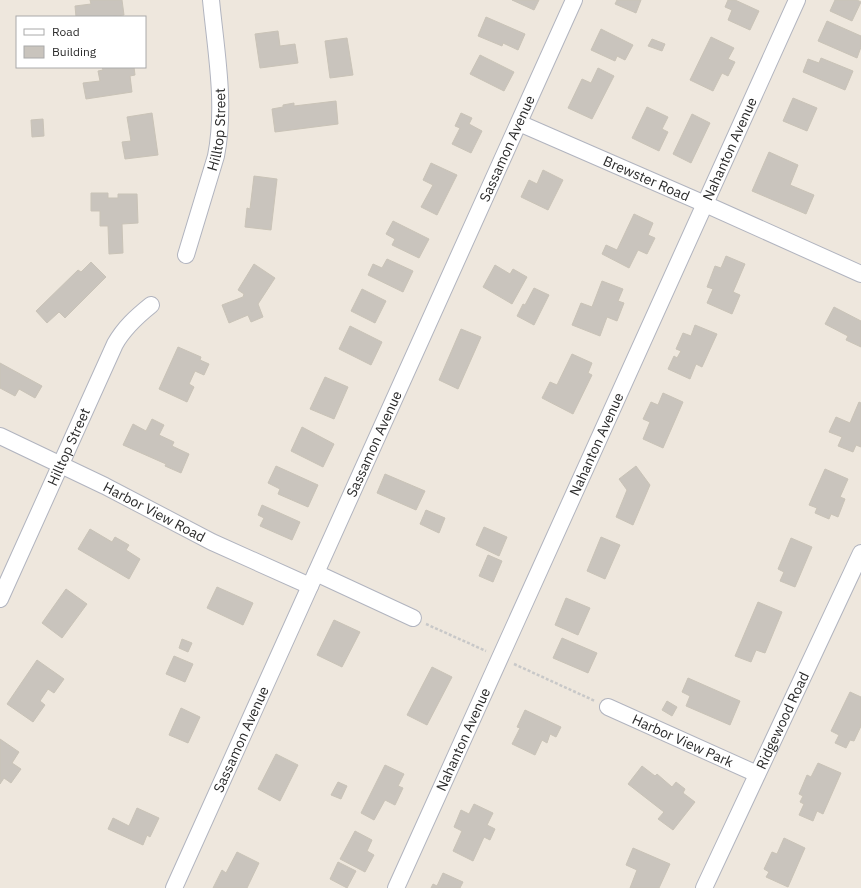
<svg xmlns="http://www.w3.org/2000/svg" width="861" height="888" font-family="'IBM Plex Sans',sans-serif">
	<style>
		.building { fill: #c9c4bd; stroke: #c9c3b7 }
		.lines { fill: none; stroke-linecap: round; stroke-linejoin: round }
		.minor-casing { stroke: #b1b4bf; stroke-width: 18 }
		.path { stroke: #c8c8c8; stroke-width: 2.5; stroke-dasharray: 3 2; stroke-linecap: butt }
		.minor { stroke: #fff; stroke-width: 16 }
		.labels { text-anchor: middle; stroke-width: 3; stroke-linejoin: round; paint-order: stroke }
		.street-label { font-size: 14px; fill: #2b2b2b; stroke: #fff }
	</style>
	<rect width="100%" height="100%" fill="#eee7dd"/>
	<!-- building -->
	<g class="building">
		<polygon points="90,0 122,0 124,15 109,17 76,17 75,6 91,4"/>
		<polygon points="512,0 539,0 534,10"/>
		<polygon points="617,0 641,0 636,13 615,4"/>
		<polygon points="728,0 735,0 759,11 750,30 728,20 732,10 725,7"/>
		<polygon points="835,0 857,0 861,2 852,21 830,11"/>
		<polygon points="486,17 525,34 518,50 503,43 502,46 478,36"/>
		<polygon points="827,21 861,36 861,47 857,58 818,41"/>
		<polygon points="601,29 633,45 625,60 617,56 615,61 591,50"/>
		<polygon points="278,31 280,46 295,44 298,63 260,68 255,34"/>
		<polygon points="711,37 734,48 728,59 735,62 728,76 722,73 713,91 690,80"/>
		<polygon points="347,38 353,75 330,78 325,41"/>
		<polygon points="652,39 665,44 662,51 648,46"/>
		<polygon points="480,55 514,72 504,91 470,74"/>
		<polygon points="821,58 853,71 845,90 803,72 808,59 819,63"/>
		<polygon points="102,67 134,67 135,75 130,76 132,92 86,99 83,83 100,81 98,71 103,70"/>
		<polygon points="598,68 614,76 592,119 568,108 582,79 591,83"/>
		<polygon points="793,98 817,108 807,131 783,121"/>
		<polygon points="336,101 338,124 275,132 272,109 283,107 283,105 294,103 294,106"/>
		<polygon points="647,107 668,117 662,129 668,132 659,151 632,138"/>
		<polygon points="152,113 158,155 125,159 122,142 131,141 127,117"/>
		<polygon points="461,113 472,118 469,124 482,131 471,153 452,144 460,128 455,126"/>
		<polygon points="692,114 710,123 691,163 673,154"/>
		<polygon points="43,119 44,136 32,137 31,120"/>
		<polygon points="769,152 798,165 790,185 814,195 806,214 752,191"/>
		<polygon points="431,163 457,175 437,215 421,207 433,185 423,180"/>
		<polygon points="543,170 563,180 548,210 521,197 529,180 537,184"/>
		<polygon points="254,176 277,179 271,230 245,227 247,208 250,209"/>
		<polygon points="91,193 108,193 108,198 118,198 118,194 137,194 138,223 122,224 123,253 109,254 108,226 100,226 100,211 91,211"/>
		<polygon points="634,214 653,223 648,235 655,238 647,254 638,250 629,268 602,254 606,245 617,250"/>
		<polygon points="393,221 429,239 419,258 392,245 395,239 386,234"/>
		<polygon points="726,256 745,264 733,292 740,295 732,314 707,303 713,289 707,287 715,266 721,268"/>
		<polygon points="387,259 413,271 403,292 368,275 373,264 382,268"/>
		<polygon points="91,262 106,277 65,318 59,312 47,323 36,311 78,270 81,272"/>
		<polygon points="254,264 275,278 258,304 263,317 251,322 248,315 229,323 222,305 243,297 244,294 238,290"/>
		<polygon points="495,265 510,274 513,269 527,277 512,304 483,287"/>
		<polygon points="602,281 623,289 618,301 624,303 617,321 607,317 600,336 572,325 581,303 592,307"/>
		<polygon points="534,288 549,295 534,325 517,316 523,304 525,305"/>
		<polygon points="362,289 386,301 375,323 351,311"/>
		<polygon points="834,307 861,321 861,347 846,340 848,336 825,324"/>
		<polygon points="695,325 717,334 702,367 696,364 690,379 668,369 674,356 677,358 681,351 676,349 683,333 691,336"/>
		<polygon points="350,326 382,342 371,365 339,349"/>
		<polygon points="461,329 481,337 458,389 439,380"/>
		<polygon points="178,347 201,357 200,360 209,364 204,375 195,371 189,384 194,387 187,402 159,389"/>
		<polygon points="572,354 592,363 588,373 592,375 573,414 542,398 550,382 557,385"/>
		<polygon points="0,363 42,386 35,398 19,389 15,396 0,388"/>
		<polygon points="325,377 348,387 334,419 310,409"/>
		<polygon points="663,393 683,402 663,448 643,439 650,422 643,419 651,402 658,405"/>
		<polygon points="859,402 861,403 861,447 856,445 853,452 838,446 842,437 829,432 836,417 850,423"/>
		<polygon points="152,419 164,425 159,435 174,442 172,446 189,454 181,473 165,466 166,464 123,445 133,424 146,431"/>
		<polygon points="302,427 334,444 323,467 291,451"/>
		<polygon points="276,466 318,485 308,507 278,494 280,489 268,483"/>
		<polygon points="636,466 650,485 633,525 616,517 627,490 619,479"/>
		<polygon points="825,469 848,479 840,497 845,499 838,517 831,514 829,519 815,513 817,508 809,505"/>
		<polygon points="385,474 425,491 416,510 377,493"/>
		<polygon points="262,505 300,522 292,540 260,526 264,518 258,515"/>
		<polygon points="426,510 445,518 439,533 420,524"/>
		<polygon points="484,527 507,537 499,556 476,545"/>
		<polygon points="90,529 112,542 115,537 129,545 126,550 140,559 129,579 78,549"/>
		<polygon points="601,537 620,545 605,579 587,571"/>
		<polygon points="791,538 812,547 795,587 780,581 784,572 778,569"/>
		<polygon points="488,555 502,561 493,582 479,576"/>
		<polygon points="217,587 253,603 243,625 207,608"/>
		<polygon points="66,589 87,604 62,638 42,623"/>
		<polygon points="566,598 590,608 578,635 555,625"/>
		<polygon points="758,602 782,612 765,653 756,650 751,662 735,656"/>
		<polygon points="334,620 360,632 342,667 317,655"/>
		<polygon points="562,638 597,653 588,673 553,658"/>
		<polygon points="182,639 192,643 188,652 179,648"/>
		<polygon points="174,656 193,664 185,682 166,674"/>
		<polygon points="37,660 64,679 54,693 48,689 40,701 45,705 33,722 7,704"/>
		<polygon points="432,667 452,677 427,725 407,715"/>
		<polygon points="688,678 740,701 730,725 686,706 690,696 682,692"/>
		<polygon points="850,692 861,697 861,726 854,741 850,740 846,748 835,743 839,735 831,731"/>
		<polygon points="667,701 677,707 672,716 662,710"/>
		<polygon points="181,708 200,717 188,743 169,735"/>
		<polygon points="525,710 561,727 556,737 550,734 547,743 542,740 535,755 512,744 520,728 517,727"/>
		<polygon points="0,739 19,752 12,763 21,769 11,783 4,778 0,784"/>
		<polygon points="276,754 298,765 280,801 258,789"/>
		<polygon points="818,763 841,773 823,814 817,811 813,821 799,815 804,804 800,802 803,796 799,794 807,775 811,777"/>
		<polygon points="385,765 404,774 398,786 403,788 395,805 385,800 374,820 361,813"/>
		<polygon points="642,766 655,776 657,774 672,787 676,782 685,789 683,793 695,802 673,830 658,819 664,812 628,784"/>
		<polygon points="338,782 347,786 341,799 331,795"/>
		<polygon points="474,804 493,813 487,825 495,829 490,840 484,837 473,861 453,851 462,831 454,827 461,810 469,814"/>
		<polygon points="137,808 159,818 150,837 147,835 143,845 108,829 113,818 129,826"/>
		<polygon points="355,831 372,840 367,851 374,855 365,872 340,859"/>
		<polygon points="784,838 805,848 788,887 766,877 769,872 764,869 772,852 777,854"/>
		<polygon points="633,848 670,864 659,888 630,888 637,870 626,865"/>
		<polygon points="237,852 259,863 247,888 213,888 222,870 226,873"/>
		<polygon points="338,862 356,871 347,888 330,879"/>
		<polygon points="443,873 463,882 460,888 431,888 433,884 437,886"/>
	</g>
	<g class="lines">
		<!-- minor casing -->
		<g class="minor-casing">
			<g id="minor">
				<path id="s1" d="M 519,123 L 705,204 L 861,274"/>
				<path id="s2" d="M 186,255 L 216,156 C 226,105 216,52 211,0"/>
				<path id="s3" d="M 0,436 L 105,486 L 212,542 L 310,586"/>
				<polyline points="316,573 413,618"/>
				<path id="s4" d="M 0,599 L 115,344 C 124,328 136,317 151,305"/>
				<path id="s5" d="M 608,707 L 757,774"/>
				<path id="s6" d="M 174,888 L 574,0"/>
				<path id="s7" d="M 396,888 L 797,0"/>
				<path id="s8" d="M 704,888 L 861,553"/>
			</g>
		</g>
		<!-- path -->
		<g class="path">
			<polyline points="426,624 486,651"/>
			<polyline points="514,664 595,701"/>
		</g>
		<!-- minor -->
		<use href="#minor" class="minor"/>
	</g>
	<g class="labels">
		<!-- street labels -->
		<g class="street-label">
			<text dy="5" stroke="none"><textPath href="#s2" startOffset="130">Hilltop Street</textPath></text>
			<text dy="5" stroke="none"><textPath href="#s6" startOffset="811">Sassamon Avenue</textPath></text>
			<text dy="5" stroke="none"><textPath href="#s7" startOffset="811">Nahanton Avenue</textPath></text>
			<text dy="5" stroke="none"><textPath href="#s1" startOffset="139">Brewster Road</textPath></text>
			<text dy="5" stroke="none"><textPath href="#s6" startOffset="487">Sassamon Avenue</textPath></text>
			<text dy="5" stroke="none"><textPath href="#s7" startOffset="487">Nahanton Avenue</textPath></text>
			<text dy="5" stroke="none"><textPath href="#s4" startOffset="167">Hilltop Street</textPath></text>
			<text dy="5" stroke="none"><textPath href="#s3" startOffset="172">Harbor View Road</textPath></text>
			<text dy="5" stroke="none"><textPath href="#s8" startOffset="185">Ridgewood Road</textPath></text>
			<text dy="5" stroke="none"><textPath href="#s6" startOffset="163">Sassamon Avenue</textPath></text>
			<text dy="5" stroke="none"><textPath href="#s7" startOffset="163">Nahanton Avenue</textPath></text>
			<text dy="5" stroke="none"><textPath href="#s5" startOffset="82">Harbor View Park</textPath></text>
		</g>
	</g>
	<!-- legend -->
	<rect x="16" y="16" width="130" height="52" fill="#ffffff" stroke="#aaaaaa"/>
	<rect x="24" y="29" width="20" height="6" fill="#ffffff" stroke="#aaaaaa"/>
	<text x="52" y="36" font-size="12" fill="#2b2b2b">Road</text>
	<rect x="24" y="46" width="20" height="12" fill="#c9c4bd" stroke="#aaaaaa"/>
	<text x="52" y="56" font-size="12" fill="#2b2b2b">Building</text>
</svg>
